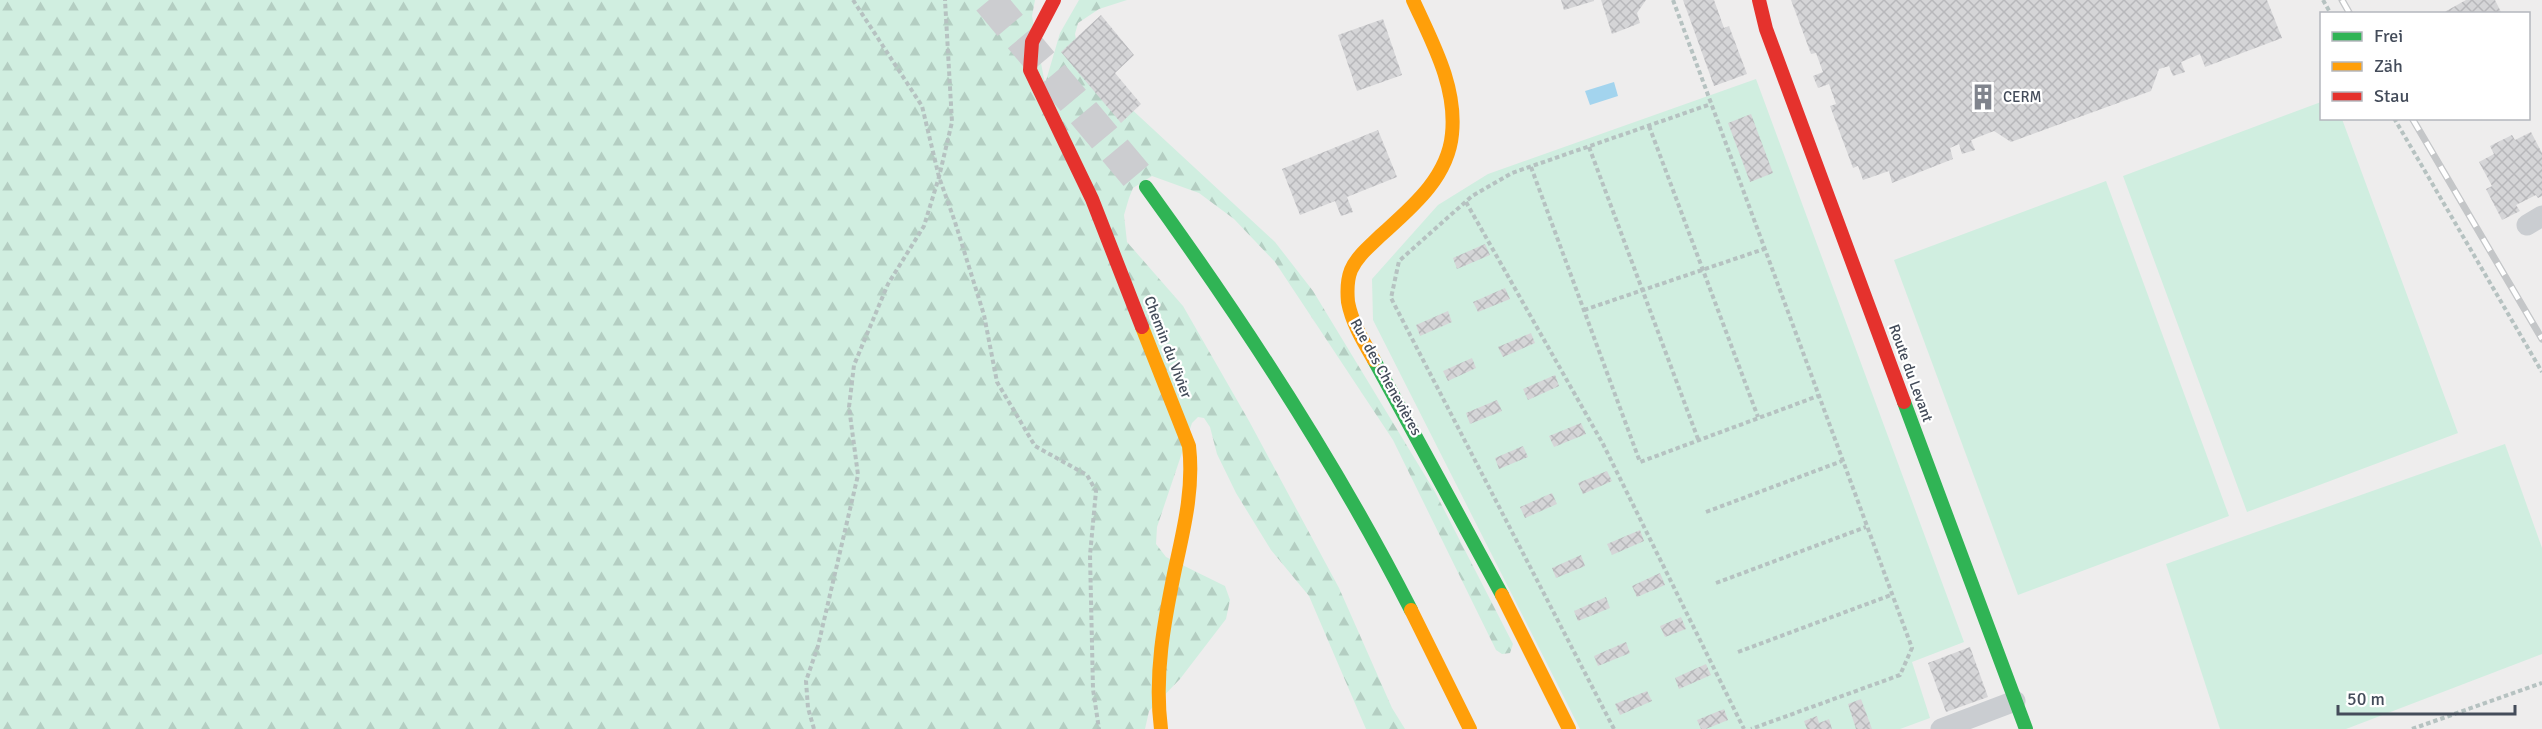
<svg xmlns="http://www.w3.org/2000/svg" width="2542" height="729" font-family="Signika,sans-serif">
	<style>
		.forest { fill: url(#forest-firs) }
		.park { fill: #d0eee0 }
		.water { fill: #a3d4ee }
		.building { fill: url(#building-cross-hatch) }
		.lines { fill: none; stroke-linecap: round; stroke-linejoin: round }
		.highway-tunnel { stroke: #cccdd0; stroke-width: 33; stroke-dasharray: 33 16; stroke-linecap: butt }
		.path { stroke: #b6c2c1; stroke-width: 4; stroke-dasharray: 4.5 3; stroke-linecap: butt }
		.street { stroke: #cacdd1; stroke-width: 21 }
		.fast { stroke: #30b455; stroke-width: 14 }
		.slow { stroke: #ff9f0a; stroke-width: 14 }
		.jam { stroke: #e5322d; stroke-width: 14 }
		.rail-casing { stroke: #c4c6c8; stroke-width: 7 }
		.rail { stroke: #fff; stroke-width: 4.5; stroke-dasharray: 14; stroke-linecap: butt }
		.labels { text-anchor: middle; stroke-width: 4.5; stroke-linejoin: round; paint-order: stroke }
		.poi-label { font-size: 15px; fill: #444c5a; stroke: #fff; text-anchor: start }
		.street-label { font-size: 15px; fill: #444c5a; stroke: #fff }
	</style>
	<defs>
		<pattern id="forest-firs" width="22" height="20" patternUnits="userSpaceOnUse" patternTransform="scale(1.5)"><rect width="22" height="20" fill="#d0eee0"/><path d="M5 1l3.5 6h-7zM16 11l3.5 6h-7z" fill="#b4cec2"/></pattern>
		<pattern id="building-cross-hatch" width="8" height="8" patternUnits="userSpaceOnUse" patternTransform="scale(1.5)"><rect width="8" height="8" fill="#d5d5d7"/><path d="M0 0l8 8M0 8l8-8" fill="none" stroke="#b8b8bb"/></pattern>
	</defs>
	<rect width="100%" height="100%" fill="#eeeded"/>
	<!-- forest -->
	<polygon class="forest" points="0,0 1035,0 1032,16 1045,84 1060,33 1079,0 1127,0 1099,9 1078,23 1075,34 1079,54 1100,80 1275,242 1313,291 1435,492 1513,644 1510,653 1502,654 1496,650 1393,440 1275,262 1234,219 1199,193 1152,176 1133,188 1129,198 1124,215 1127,242 1183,306 1249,421 1339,588 1392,708 1405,729 1366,729 1309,596 1271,550 1236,493 1217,454 1210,427 1204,418 1198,417 1192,423 1157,527 1156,544 1166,557 1225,586 1230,600 1226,619 1180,679 1149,711 1145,729 0,729"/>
	<!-- park -->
	<g class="park">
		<polygon points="1756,79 1964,642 1912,662 1930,718 1900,729 1580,729 1373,320 1372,279 1438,205 1488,174"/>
		<polygon points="2321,102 2322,118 2342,119 2458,433 2247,512 2123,176"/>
		<polygon points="2106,181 2229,516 2018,595 1894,260"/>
		<polygon points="2505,444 2542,548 2542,654 2346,729 2220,729 2166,564"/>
	</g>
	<!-- water -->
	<polygon class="water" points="1614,82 1618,96 1590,105 1585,91"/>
	<!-- building -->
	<g class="building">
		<polygon points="1561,0 1594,0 1594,1 1564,10"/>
		<polygon points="1601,0 1646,0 1637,13 1640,23 1612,34"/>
		<polygon points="1683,0 1714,0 1724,28 1729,26 1747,74 1714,86"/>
		<polygon points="1791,0 2267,0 2282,38 2205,67 2200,54 2181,62 2185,72 2173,76 2169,66 2159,69 2151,91 2011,142 1994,131 1971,140 1975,150 1962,154 1959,144 1950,148 1953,159 1892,183 1889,171 1863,180 1858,166 1853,168 1830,106 1836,104 1829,84 1818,88 1813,76 1823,72 1816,53 1811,54"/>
		<polygon points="2466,0 2495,0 2502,14 2441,14"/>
		<polygon points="1101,15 1134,55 1115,73 1141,104 1121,123 1061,52"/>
		<polygon points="1383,19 1402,75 1357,91 1338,35"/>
		<polygon points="1751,114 1773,173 1750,182 1728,123"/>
		<polygon points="1378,130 1397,177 1347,197 1353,212 1341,216 1335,201 1300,215 1282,169"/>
		<polygon points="2531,132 2542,153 2542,196 2538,198 2536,195 2516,205 2520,211 2502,220 2486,189 2492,186 2479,162 2494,154 2490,146 2512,135 2515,140"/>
		<polygon points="1485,244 1490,255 1457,269 1453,258"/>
		<polygon points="1505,288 1510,299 1478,312 1473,302"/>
		<polygon points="1448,311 1452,322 1420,336 1416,325"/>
		<polygon points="1531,333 1535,343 1503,357 1498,347"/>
		<polygon points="1472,358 1476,368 1448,381 1443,371"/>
		<polygon points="1555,375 1559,386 1528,400 1523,389"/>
		<polygon points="1497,400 1502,411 1470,424 1466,413"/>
		<polygon points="1581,423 1586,434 1554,447 1549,436"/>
		<polygon points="1523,446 1528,457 1499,469 1495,458"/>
		<polygon points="1607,471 1612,481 1583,494 1578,483"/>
		<polygon points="1552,493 1557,504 1525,518 1520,507"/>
		<polygon points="1640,530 1644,541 1612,555 1607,544"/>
		<polygon points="1581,555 1585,566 1556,578 1552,568"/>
		<polygon points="1660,573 1665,585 1637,597 1632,586"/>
		<polygon points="1606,597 1610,608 1578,621 1574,611"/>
		<polygon points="1681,617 1686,629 1665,637 1660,626"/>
		<polygon points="1626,642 1630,653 1598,666 1594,656"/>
		<polygon points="1970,647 1988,697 1946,712 1928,663"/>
		<polygon points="1706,664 1711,675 1679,689 1675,678"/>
		<polygon points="1647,691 1652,701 1620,715 1615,704"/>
		<polygon points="1861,699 1872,729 1856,729 1848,704"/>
		<polygon points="1724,709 1728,720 1706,729 1701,729 1697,720"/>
		<polygon points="1817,716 1819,723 1829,719 1832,729 1807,729 1804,721"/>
	</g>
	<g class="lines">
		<!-- highway-tunnel -->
		<polyline class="highway-tunnel" points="989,0 1146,187"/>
		<!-- path -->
		<g class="path">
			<polyline points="853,0 922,106 939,177 955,222 984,315 997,382 1035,446 1087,475 1096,491 1090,555 1093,689 1099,729"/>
			<polyline points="1673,0 1912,648 1900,675 1751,729"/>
			<polyline points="2323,0 2331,14"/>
			<polyline points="2394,118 2542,372"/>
			<polyline points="1649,126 1758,417"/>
			<polyline points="1589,147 1698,439"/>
			<polyline points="1531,167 1640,462 1818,396"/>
			<polyline points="1466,202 1603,444 1744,729"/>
			<polyline points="1584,310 1764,249"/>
			<polyline points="1706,512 1842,461"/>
			<polyline points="1716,583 1866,527"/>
			<polyline points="1738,652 1891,595"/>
			<polyline points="814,729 808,708 806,681 818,646 858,475 849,407 854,365 888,284 924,226 939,177 952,122 945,0"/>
			<polyline points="1614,729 1391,298 1399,261 1472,196 1512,173 1711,104"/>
			<polyline points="2412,729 2542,683"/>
		</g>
		<!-- street -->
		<g class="street">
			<polyline points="2527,225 2542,216"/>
			<polyline points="1941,729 2015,701"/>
		</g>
		<!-- fast -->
		<g class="fast">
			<path d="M 1146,187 C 1244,322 1335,461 1411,610"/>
			<polyline points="1374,360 1502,595"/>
			<polyline points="1904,402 2026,729"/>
		</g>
		<!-- slow -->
		<g class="slow">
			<path d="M 1142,327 L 1189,446 C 1194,488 1184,528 1175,569 C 1164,622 1154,675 1161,729"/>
			<path d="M 1374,360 C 1363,341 1352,323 1348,302 C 1347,291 1347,280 1351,270 C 1357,256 1370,246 1380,236 C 1411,208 1448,178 1452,134 C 1457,86 1432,42 1413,0"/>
			<polyline points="1502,595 1569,729"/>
			<polyline points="1411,610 1470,729"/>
		</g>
		<!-- jam -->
		<g class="jam">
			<polyline points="1054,0 1032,42 1030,70 1092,199 1142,327"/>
			<polyline points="1759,0 1766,29 1904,402"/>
		</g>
		<!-- rail casing -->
		<g class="rail-casing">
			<g id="rail">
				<polyline points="2342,0 2350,14"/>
				<polyline points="2412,118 2542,339"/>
			</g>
		</g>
		<!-- rail -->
		<use href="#rail" class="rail"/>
	</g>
	<!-- icons -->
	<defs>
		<g id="building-bare" transform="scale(2.07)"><path d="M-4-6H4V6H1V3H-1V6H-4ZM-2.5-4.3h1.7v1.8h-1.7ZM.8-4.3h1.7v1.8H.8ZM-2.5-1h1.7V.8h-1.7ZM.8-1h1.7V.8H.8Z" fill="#80848d" stroke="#fff" stroke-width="2.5" paint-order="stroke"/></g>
	</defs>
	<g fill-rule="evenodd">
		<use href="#building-bare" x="1983" y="97"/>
	</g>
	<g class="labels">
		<!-- poi labels -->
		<g class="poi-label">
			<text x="2003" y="102">CERM</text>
		</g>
		<!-- street labels -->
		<g class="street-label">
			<text transform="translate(1168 347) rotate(69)" y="5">Chemin du Vivier</text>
			<text transform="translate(1911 373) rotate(70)" y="5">Route du Levant</text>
			<text transform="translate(1386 377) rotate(61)" y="5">Rue des Chenevières</text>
		</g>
	</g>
	<!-- legend -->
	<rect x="2320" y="12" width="210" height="108" fill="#ffffff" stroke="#b4b7bd" stroke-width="1.5"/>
	<rect x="2332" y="32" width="30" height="9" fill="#30b455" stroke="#b4b7bd" stroke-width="1.5"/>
	<text x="2374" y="42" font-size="18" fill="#444c5a">Frei</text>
	<rect x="2332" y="62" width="30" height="9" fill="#ff9f0a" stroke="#b4b7bd" stroke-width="1.5"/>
	<text x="2374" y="72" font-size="18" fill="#444c5a">Zäh</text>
	<rect x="2332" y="92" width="30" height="9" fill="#e5322d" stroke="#b4b7bd" stroke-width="1.5"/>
	<text x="2374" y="102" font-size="18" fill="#444c5a">Stau</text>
	<!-- scale -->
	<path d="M2338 705v9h177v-9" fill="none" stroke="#444c5a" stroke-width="3"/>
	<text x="2347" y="705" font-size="18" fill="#444c5a" stroke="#ffffff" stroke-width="4.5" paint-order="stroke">50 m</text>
</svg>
